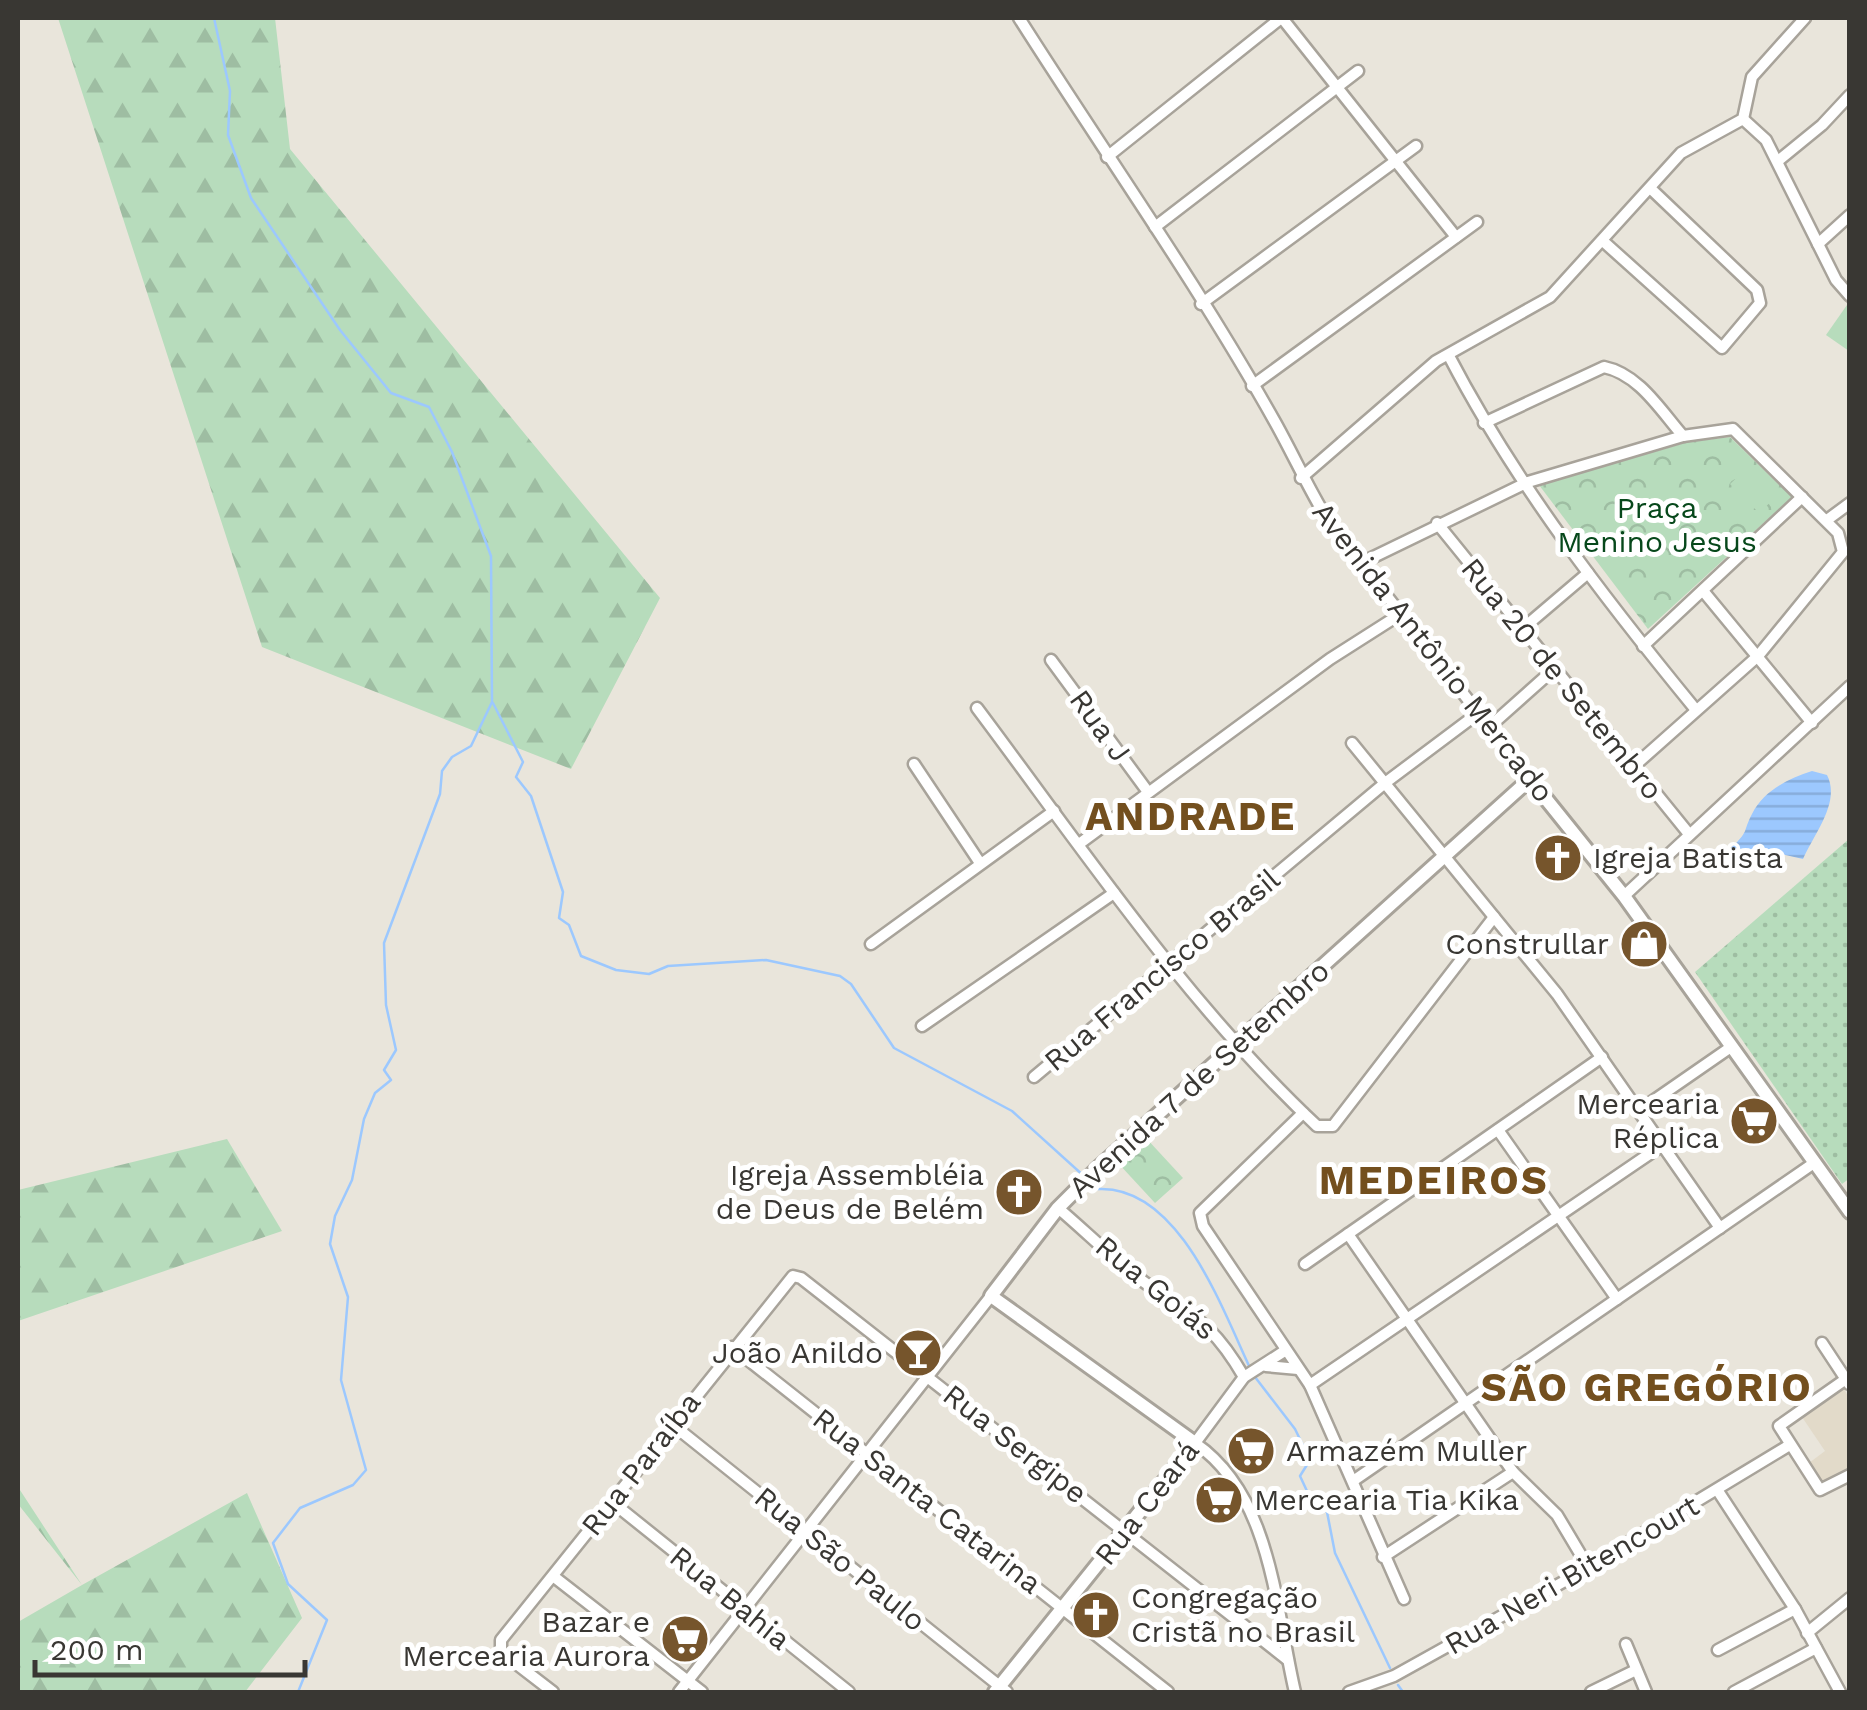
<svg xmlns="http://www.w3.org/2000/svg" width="1867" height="1710" font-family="'Work Sans',sans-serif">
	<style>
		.built { fill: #e2dac9 }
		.grass { fill: url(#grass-dots) }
		.forest { fill: url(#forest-firs) }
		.park { fill: url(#park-crowns) }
		.pitch { fill: #b7dcbc }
		.water { fill: url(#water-rules) }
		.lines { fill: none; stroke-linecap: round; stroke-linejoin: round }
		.stream { stroke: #9cc8fe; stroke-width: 2.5 }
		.minor-casing { stroke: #a8a39a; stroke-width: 15 }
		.tertiary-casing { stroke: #a8a39a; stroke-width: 18 }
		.minor { stroke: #fff; stroke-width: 10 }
		.tertiary { stroke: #fff; stroke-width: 12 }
		.labels { text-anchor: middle; stroke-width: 10; stroke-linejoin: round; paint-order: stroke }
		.park-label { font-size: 30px; fill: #07481b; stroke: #fff }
		.street-label { font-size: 30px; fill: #393733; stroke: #fff }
		.poi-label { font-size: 30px; fill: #393733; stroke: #fff; text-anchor: end }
		.district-label { font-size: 40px; font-weight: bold; letter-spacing: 2.5px; fill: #734f1e; stroke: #fff }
	</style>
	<defs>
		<pattern id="grass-dots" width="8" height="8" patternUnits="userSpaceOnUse" patternTransform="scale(2.5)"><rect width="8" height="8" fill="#b7dcbc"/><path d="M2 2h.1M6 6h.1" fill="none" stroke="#9ebda2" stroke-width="1.8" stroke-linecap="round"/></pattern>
		<pattern id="forest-firs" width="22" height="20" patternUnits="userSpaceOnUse" patternTransform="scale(2.5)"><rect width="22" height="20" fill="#b7dcbc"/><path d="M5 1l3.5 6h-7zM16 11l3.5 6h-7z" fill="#9ebda2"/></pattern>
		<pattern id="park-crowns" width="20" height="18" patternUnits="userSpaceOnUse" patternTransform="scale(2.5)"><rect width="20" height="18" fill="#b7dcbc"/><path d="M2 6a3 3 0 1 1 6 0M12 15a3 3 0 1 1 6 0" fill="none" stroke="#9ebda2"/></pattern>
		<pattern id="water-rules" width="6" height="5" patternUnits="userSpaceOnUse" patternTransform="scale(2.5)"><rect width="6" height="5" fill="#9cc8fe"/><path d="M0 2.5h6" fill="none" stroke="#87acda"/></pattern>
	</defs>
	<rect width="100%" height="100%" fill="#e9e5db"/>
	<!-- built -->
	<polygon class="built" points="1844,1389 1849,1398 1849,1468 1824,1485 1809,1463 1825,1451 1802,1417"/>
	<!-- grass -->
	<polygon class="grass" points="1849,839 1850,1178 1842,1184 1695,972"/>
	<!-- forest -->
	<g class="forest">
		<polygon points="58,18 275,18 290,149 660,598 571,769 262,647"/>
		<polygon points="227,1139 282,1231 18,1321 18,1190"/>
		<polygon points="18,1487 82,1585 247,1493 302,1618 245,1692 18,1692 18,1622 82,1585 18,1504"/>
	</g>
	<!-- park -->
	<g class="park">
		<polygon points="1730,437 1792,497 1648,629 1539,485 1688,442"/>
		<polygon points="1146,1138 1183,1178 1155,1203 1118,1163"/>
	</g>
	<!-- pitch -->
	<g class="pitch">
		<polygon points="1847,305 1850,306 1849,351 1826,335"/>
		<polygon points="1747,468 1776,497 1759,513 1730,484"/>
	</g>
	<!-- water -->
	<path class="water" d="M 1812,771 L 1827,775 C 1841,802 1814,834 1803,859 L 1781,854 L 1761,860 L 1735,859 L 1731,848 C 1750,830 1742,833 1752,814 C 1764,790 1788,779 1812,771 Z"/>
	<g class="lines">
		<!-- stream -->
		<g class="stream">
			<polyline points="214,18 230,91 228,135 251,198 340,330 391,393 429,407 452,452 491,556 492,702 471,746 452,757 442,771 440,794 384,943 386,1005 396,1050 384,1070 391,1080 375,1093 364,1119 352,1180 335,1216 330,1244 348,1297 341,1380 366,1470 353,1485 300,1508 273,1543 288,1584 327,1620 298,1692"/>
			<polyline points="493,703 523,762 516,777 531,796 563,892 559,918 569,925 581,956 616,970 649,974 668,966 766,960 840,976 851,984 894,1048 1012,1111 1085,1177"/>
			<path d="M 1091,1182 L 1098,1189 C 1179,1185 1222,1309 1251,1370"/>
			<polyline points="1255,1377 1295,1429 1310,1460 1300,1476 1313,1504 1327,1512 1335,1553 1390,1668"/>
			<polyline points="1398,1685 1403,1692"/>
		</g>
		<!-- minor casing -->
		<g class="minor-casing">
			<g id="minor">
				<path d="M 1019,18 C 1104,152 1197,283 1275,422 C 1294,456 1309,490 1329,522 L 1530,779"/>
				<polyline points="1282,18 1456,237"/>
				<polyline points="1743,119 1766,140 1836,280 1850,296"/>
				<polyline points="1107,157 1281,18"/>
				<polyline points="1778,161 1822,125 1850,95"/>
				<polyline points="1155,227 1358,71"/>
				<polyline points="1604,242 1722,348 1760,303 1757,290 1650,188"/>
				<polyline points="1818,244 1850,215"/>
				<polyline points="1201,304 1416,146"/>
				<path d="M 1449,356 C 1515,483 1605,599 1696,710"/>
				<polyline points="1252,386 1477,222"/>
				<path d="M 1484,423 L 1604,367 C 1639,374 1661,411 1683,436"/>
				<polyline points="1301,478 1436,361 1550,297 1681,153 1743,119 1752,77 1805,18"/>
				<polyline points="1827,520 1850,503"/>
				<polyline points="1437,523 1689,834"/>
				<polyline points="1359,564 1528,482 1683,436 1733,429 1838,533 1843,552 1758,656 1633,767"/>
				<polyline points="1704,592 1812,723"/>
				<polyline points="1521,630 1588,573"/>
				<polyline points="1643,646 1802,497"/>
				<polyline points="1051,660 1148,792"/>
				<path d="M 977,708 C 1085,852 1186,1003 1317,1126 L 1333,1126 L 1494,917"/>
				<polyline points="1488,728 1553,670"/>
				<polyline points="1352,743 1557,994 1720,1228"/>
				<polyline points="914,764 980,863"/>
				<polyline points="1079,844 1330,659 1399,615"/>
				<polyline points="1624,896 1850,686"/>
				<polyline points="871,944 1054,811"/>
				<polyline points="922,1026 1114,893"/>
				<polyline points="1034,1077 1385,783 1477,714"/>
				<polyline points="1640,1110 1731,1047"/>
				<polyline points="1303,1113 1200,1213 1203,1226 1310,1385 1404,1599"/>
				<polyline points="1498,1130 1617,1299"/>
				<path d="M 1058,1208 C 1084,1230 1109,1255 1136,1276 C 1188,1316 1208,1315 1244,1377"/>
				<polyline points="1348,1234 1513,1472 1557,1515 1588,1567"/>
				<polyline points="1305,1264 1602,1057"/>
				<polyline points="1822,1343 1849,1384"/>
				<polyline points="732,1347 1168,1692"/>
				<path d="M 1283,1352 L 1244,1377 L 1195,1443 C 1272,1496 1275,1607 1295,1692"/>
				<polyline points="1266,1366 1298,1369"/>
				<polyline points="1846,1379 1779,1426 1820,1490 1850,1475"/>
				<polyline points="1310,1385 1664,1144"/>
				<polyline points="673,1425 1007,1692"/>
				<polyline points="1353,1481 1814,1163"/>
				<polyline points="1718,1491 1795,1609 1840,1692"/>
				<polyline points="612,1502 849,1692"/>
				<polyline points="1383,1557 1513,1472"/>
				<polyline points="553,1576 702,1692"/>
				<polyline points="1807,1633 1850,1598"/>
				<polyline points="1626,1644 1646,1692"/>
				<polyline points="1718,1650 1795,1609"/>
				<polyline points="553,1692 501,1652 501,1640 793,1276 801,1278 1288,1660"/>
				<polyline points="679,1692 991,1296"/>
				<polyline points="1349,1692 1394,1676 1563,1582 1788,1446"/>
				<polyline points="1591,1692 1636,1670"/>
				<polyline points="1734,1692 1816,1648"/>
			</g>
		</g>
		<!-- tertiary casing -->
		<g class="tertiary-casing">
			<polyline id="tertiary" points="995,1692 1195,1443 991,1296 1058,1208 1096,1170 1530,779 1624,896 1850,1212"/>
		</g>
		<!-- minor -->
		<use href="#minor" class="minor"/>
		<!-- tertiary -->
		<use href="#tertiary" class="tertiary"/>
	</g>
	<!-- icons -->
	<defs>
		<g id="church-disc" transform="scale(2.5)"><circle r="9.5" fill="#76552c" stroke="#fff"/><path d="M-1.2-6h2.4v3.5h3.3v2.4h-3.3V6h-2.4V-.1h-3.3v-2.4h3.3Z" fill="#fff"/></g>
		<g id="shop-disc" transform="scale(2.5)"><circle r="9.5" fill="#76552c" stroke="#fff"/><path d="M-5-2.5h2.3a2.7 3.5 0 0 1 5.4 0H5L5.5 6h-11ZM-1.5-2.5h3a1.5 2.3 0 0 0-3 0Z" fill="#fff"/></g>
		<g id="supermarket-disc" transform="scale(2.5)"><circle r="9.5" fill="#76552c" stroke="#fff"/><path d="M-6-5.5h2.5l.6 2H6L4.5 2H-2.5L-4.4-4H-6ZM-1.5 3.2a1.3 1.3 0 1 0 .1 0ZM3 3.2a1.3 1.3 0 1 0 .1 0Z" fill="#fff"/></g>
		<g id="bar-disc" transform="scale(2.5)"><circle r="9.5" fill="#76552c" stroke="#fff"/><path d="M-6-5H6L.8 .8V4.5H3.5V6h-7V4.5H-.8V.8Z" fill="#fff"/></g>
	</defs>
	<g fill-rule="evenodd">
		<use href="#church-disc" x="1558" y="858"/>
		<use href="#shop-disc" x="1644" y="944"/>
		<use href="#supermarket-disc" x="1754" y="1121"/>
		<use href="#church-disc" x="1019" y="1192"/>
		<use href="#bar-disc" x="918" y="1353"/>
		<use href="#supermarket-disc" x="1251" y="1451"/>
		<use href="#supermarket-disc" x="1219" y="1500"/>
		<use href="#church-disc" x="1096" y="1615"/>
		<use href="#supermarket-disc" x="685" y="1639"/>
	</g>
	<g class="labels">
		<!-- park labels -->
		<g class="park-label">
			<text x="1657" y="518">Praça<tspan x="1657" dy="34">Menino Jesus</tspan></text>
		</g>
		<!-- street labels -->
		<g class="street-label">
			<text transform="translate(1433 652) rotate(52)" y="10">Avenida Antônio Mercado</text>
			<text transform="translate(1562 679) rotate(51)" y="10">Rua 20 de Setembro</text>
			<text transform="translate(1100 726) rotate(54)" y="10">Rua J</text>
			<text transform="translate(1162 970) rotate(-40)" y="10">Rua Francisco Brasil</text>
			<text transform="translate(1199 1079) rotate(-42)" y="10">Avenida 7 de Setembro</text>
			<text transform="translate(1156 1288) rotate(39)" y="10">Rua Goiás</text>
			<text transform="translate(1015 1444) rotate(38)" y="10">Rua Sergipe</text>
			<text transform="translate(641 1464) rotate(-52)" y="10">Rua Paraíba</text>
			<text transform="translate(927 1501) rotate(38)" y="10">Rua Santa Catarina</text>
			<text transform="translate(1147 1503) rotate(-52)" y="10">Rua Ceará</text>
			<text transform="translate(840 1559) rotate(39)" y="10">Rua São Paulo</text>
			<text transform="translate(1572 1575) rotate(-30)" y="10">Rua Neri Bitencourt</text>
			<text transform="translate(730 1598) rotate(39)" y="10">Rua Bahia</text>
		</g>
		<!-- poi labels -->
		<g class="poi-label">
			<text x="1593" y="868" text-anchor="start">Igreja Batista</text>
			<text x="1609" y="954">Construllar</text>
			<text x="1719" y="1114">Mercearia<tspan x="1719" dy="34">Réplica</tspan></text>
			<text x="984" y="1185">Igreja Assembléia<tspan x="984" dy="34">de Deus de Belém</tspan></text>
			<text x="883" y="1363">João Anildo</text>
			<text x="1286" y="1461" text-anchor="start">Armazém Muller</text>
			<text x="1254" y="1510" text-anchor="start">Mercearia Tia Kika</text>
			<text x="1131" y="1608" text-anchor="start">Congregação<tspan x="1131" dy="34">Cristã no Brasil</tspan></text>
			<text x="650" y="1632">Bazar e<tspan x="650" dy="34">Mercearia Aurora</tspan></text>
		</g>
		<!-- district labels -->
		<g class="district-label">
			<text x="1191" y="830">ANDRADE</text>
			<text x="1434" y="1194">MEDEIROS</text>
			<text x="1647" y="1401">SÃO GREGÓRIO</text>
		</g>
	</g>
	<!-- border -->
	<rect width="1867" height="1710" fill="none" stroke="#393733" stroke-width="40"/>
	<!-- scale -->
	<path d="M35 1660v15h270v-15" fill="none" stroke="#393733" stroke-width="5"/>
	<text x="50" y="1660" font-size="30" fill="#393733" stroke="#ffffff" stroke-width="8" paint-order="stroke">200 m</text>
</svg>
